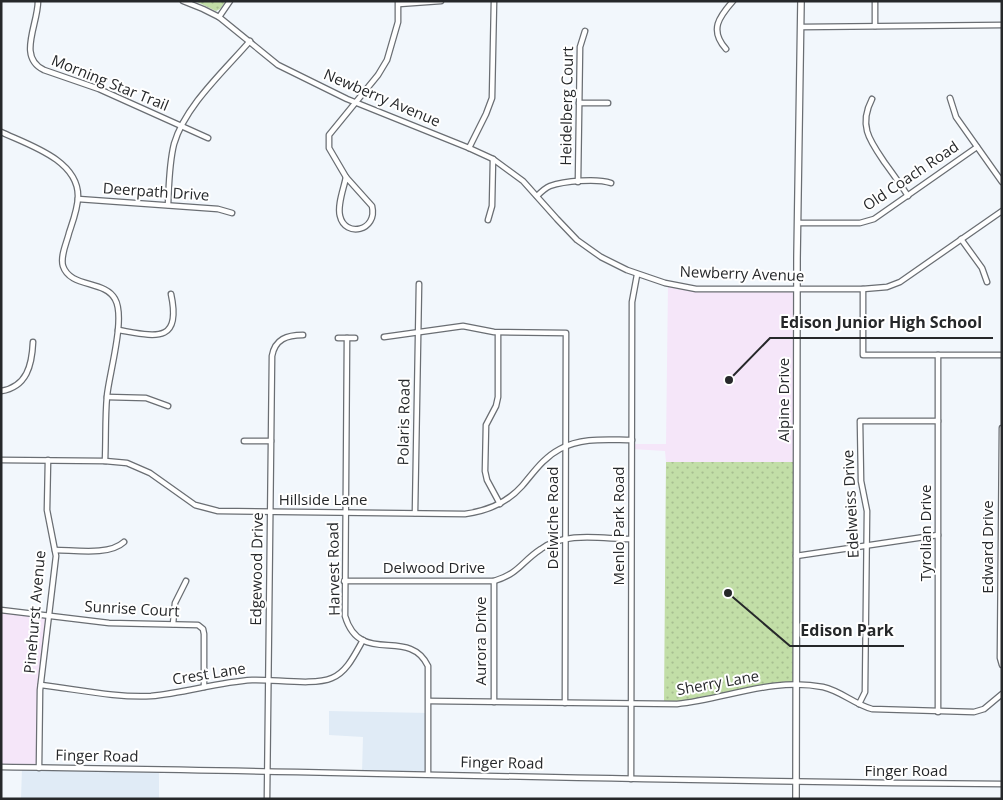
<svg xmlns="http://www.w3.org/2000/svg" width="1003" height="800" font-family="'Open Sans',sans-serif">
	<style>
		.built { fill: #e0ebf6 }
		.education { fill: #f5e6f9 }
		.park { fill: url(#park-dots) }
		.lines { fill: none; stroke-linecap: round; stroke-linejoin: round }
		.minor-casing { stroke: #6a6e73; stroke-width: 7 }
		.tertiary-casing { stroke: #6a6e73; stroke-width: 8 }
		.minor { stroke: #fff; stroke-width: 4.5 }
		.tertiary { stroke: #fff; stroke-width: 5.5 }
		.labels { text-anchor: middle; stroke-width: 4; stroke-linejoin: round; paint-order: stroke }
		.street-label { font-size: 15px; fill: #26282a; stroke: #fff }
		.leader { fill: none; stroke: #26282a; stroke-width: 2 }
		.callout-dot { fill: #26282a; stroke: #fff; stroke-width: 2 }
		.callout-label { font-size: 16px; text-anchor: middle; font-weight: bold; fill: #26282a; stroke: #fff; stroke-width: 4; stroke-linejoin: round; paint-order: stroke }
	</style>
	<defs>
		<pattern id="park-dots" width="8" height="8" patternUnits="userSpaceOnUse" patternTransform="scale(1.25)"><rect width="8" height="8" fill="#c2dea7"/><path d="M2 2h.1M6 6h.1" fill="none" stroke="#a7be90" stroke-width="1.8" stroke-linecap="round"/></pattern>
	</defs>
	<rect width="100%" height="100%" fill="#f2f7fc"/>
	<!-- built -->
	<g class="built">
		<polygon points="329,711 429,713 428,774 362,773 363,737 329,735"/>
		<polygon points="22,767 159,769 159,799 21,799"/>
	</g>
	<!-- education -->
	<g class="education">
		<polygon points="668,284 696,289 797,289 797,462 666,462 665,451 632,449 632,444 666,444"/>
		<polygon points="1,610 49,616 40,690 39,768 1,767"/>
	</g>
	<!-- park -->
	<g class="park">
		<polygon points="195,1 226,1 220,9 216,11"/>
		<polygon points="666,462 797,462 796,686 782,686 722,697 664,704"/>
	</g>
	<g class="lines">
		<!-- minor casing -->
		<g class="minor-casing">
			<g id="minor">
				<path d="M 38,1 C 38,25 17,57 44,70 L 99,89 L 208,138"/>
				<polyline points="183,1 203,9 219,17 278,65 347,99 469,148 493,159 523,181 557,219 577,240 601,257 627,270 665,283 696,289 863,289 887,287 900,282 1002,211"/>
				<polyline points="399,4 441,1"/>
				<polyline points="219,17 230,1"/>
				<polyline points="875,26 875,1"/>
				<polyline points="801,27 1002,25"/>
				<path d="M 726,49 C 709,30 719,17 733,1"/>
				<polyline points="950,98 956,117 1002,182"/>
				<path d="M 872,99 C 858,126 870,141 885,163 C 893,174 901,185 908,196"/>
				<polyline points="579,103 608,103"/>
				<path d="M 1,132 C 29,145 78,160 78,196 C 78,208 73,221 69,233 C 67,242 60,256 63,266 C 70,288 105,280 115,299 C 126,318 109,374 107,396 C 105,418 106,439 105,461"/>
				<polyline points="469,148 486,114 492,98 494,1"/>
				<polyline points="346,177 329,148 329,135 378,75 387,60 398,22 398,1"/>
				<path d="M 346,177 L 372,206 C 378,231 345,238 340,216 C 337,205 344,188 346,177 Z"/>
				<polyline points="578,182 580,47 585,31"/>
				<path d="M 537,196 C 541,192 545,188 550,186 C 564,181 597,178 611,183"/>
				<polyline points="78,199 218,209 232,213"/>
				<path d="M 168,205 C 169,185 169,164 174,144 C 185,106 224,71 250,41"/>
				<polyline points="488,220 492,206 493,159"/>
				<polyline points="798,223 860,223 874,219 977,147"/>
				<polyline points="961,239 982,268 987,282"/>
				<polyline points="863,289 863,355 1002,355"/>
				<path d="M 118,330 C 154,336 182,345 171,294"/>
				<polyline points="498,333 498,397 496,406 486,425 485,471 487,480 500,504"/>
				<polyline points="384,337 463,326 494,332 566,333 565,703"/>
				<polyline points="338,338 355,338"/>
				<path d="M 347,338 L 345,616 C 360,667 409,626 428,666 L 428,774"/>
				<path d="M 1,391 C 27,387 32,365 33,342"/>
				<polyline points="107,397 146,398 168,406"/>
				<polyline points="1002,428 1000,658 1002,665"/>
				<polyline points="244,441 271,441"/>
				<path d="M 1,460 L 105,461 L 127,463 L 150,473 L 195,505 L 218,511 L 465,514 C 487,511 507,503 522,486 C 534,472 543,458 560,449 C 582,437 607,440 632,440"/>
				<polyline points="415,513 419,284"/>
				<path d="M 55,550 C 74,550 109,556 124,542"/>
				<polyline points="796,556 938,535"/>
				<path d="M 344,581 L 494,581 C 520,573 521,562 541,549 C 566,531 603,539 631,539"/>
				<polyline points="1,610 109,623 198,625 203,629 204,634 204,687"/>
				<polyline points="173,624 175,603 186,581"/>
				<path d="M 41,685 C 76,689 116,698 151,696 C 185,693 218,682 252,680 C 274,679 314,686 332,678 C 347,672 355,654 363,640"/>
				<path d="M 429,701 L 677,704 C 726,699 773,677 823,687 C 841,691 854,704 872,709 L 974,712 L 984,709 L 1002,694"/>
				<polyline points="494,702 494,581"/>
				<polyline points="859,704 865,692 867,511 861,481 860,421 938,421"/>
				<polyline points="938,712 938,355"/>
				<path d="M 1,767 C 335,771 668,782 1002,784"/>
				<polyline points="39,768 40,690 56,556 47,510 48,460"/>
				<polyline points="631,779 632,302 637,275"/>
				<path d="M 267,799 L 272,356 C 275,339 287,335 303,335"/>
			</g>
		</g>
		<!-- tertiary casing -->
		<g class="tertiary-casing">
			<polyline id="tertiary" points="796,799 797,258 801,1"/>
		</g>
		<!-- minor -->
		<use href="#minor" class="minor"/>
		<!-- tertiary -->
		<use href="#tertiary" class="tertiary"/>
	</g>
	<g class="labels">
		<!-- street labels -->
		<g class="street-label">
			<text transform="translate(110 83) rotate(22)" y="5">Morning Star Trail</text>
			<text transform="translate(382 98) rotate(23)" y="5">Newberry Avenue</text>
			<text transform="translate(567 106) rotate(-89)" y="5">Heidelberg Court</text>
			<text transform="translate(911 176) rotate(-34)" y="5">Old Coach Road</text>
			<text transform="translate(156 192) rotate(4)" y="5">Deerpath Drive</text>
			<text transform="translate(742 274) rotate(2)" y="5">Newberry Avenue</text>
			<text transform="translate(784 400) rotate(-90)" y="5">Alpine Drive</text>
			<text transform="translate(404 422) rotate(-89)" y="5">Polaris Road</text>
			<text x="323" y="505">Hillside Lane</text>
			<text transform="translate(851 504) rotate(-93)" y="5">Edelweiss Drive</text>
			<text transform="translate(553 518) rotate(-90)" y="5">Delwiche Road</text>
			<text transform="translate(619 526) rotate(-90)" y="5">Menlo Park Road</text>
			<text transform="translate(926 533) rotate(-90)" y="5">Tyrolian Drive</text>
			<text transform="translate(988 547) rotate(-90)" y="5">Edward Drive</text>
			<text x="434" y="573">Delwood Drive</text>
			<text transform="translate(257 569) rotate(-89)" y="5">Edgewood Drive</text>
			<text transform="translate(334 569) rotate(-91)" y="5">Harvest Road</text>
			<text transform="translate(132 609) rotate(3)" y="5">Sunrise Court</text>
			<text transform="translate(35 612) rotate(-85)" y="5">Pinehurst Avenue</text>
			<text transform="translate(481 641) rotate(-90)" y="5">Aurora Drive</text>
			<text transform="translate(209 674) rotate(-9)" y="5">Crest Lane</text>
			<text transform="translate(718 683) rotate(-10)" y="5">Sherry Lane</text>
			<text transform="translate(97 756) rotate(1)" y="5">Finger Road</text>
			<text transform="translate(502 763) rotate(1)" y="5">Finger Road</text>
			<text x="906" y="776">Finger Road</text>
		</g>
	</g>
	<!-- callouts -->
	<path class="leader" d="M729 380L770 338H993M728 593L790 646H904"/>
	<g class="callout-dot">
		<circle cx="729" cy="380" r="5"/>
		<circle cx="728" cy="593" r="5"/>
	</g>
	<g class="callout-label">
		<text x="881" y="328">Edison Junior High School</text>
		<text x="847" y="636">Edison Park</text>
	</g>
	<!-- border -->
	<rect width="1003" height="800" fill="none" stroke="#26282a" stroke-width="5"/>
</svg>
